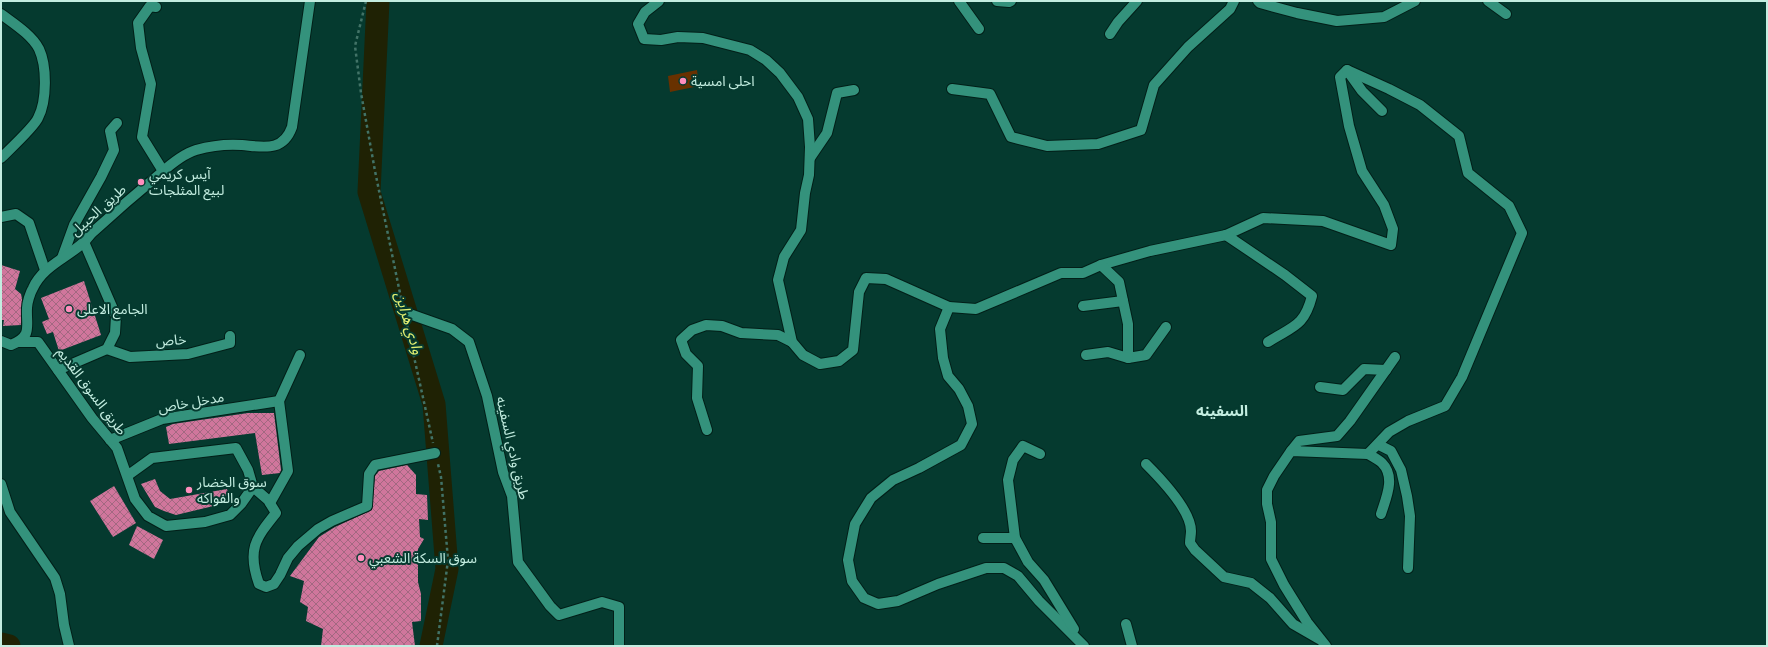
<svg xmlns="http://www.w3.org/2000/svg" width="1768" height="647" font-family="Barlow,'Noto Sans Arabic',sans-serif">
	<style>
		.garden { fill: #683100 }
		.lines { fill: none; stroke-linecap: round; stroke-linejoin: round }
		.river { stroke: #1f2204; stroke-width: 23 }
		.building { fill: url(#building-cross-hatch) }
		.minor-casing { stroke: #021f18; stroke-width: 12 }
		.path { stroke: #427367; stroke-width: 2.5; stroke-dasharray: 3 3; stroke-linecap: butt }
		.minor { stroke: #34927c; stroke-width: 10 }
		.poi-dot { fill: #fe8ebd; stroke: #053a2f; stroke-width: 1.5 }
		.labels { text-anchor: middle; stroke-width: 4; stroke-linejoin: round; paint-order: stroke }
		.poi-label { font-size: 14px; fill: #c3ede0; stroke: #053a2f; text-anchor: start }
		.street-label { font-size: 14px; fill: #c3ede0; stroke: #053a2f }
		.water-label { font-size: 15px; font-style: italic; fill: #e2ef71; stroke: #053a2f }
		.neighbourhood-label { font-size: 15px; font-weight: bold; fill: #c3ede0; stroke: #053a2f }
	</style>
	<defs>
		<pattern id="building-cross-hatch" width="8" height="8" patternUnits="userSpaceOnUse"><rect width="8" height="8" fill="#d0769c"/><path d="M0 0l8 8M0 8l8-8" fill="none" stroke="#a36881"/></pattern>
	</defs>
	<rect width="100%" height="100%" fill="#053a2f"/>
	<!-- garden -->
	<polygon class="garden" points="697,70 699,86 670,92 668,76"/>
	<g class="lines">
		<!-- river -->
		<g class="river">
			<polyline points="378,1 369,192 434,404 447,569 431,646"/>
			<polyline points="1,644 9,646"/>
		</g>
	</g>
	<!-- building -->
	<g class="building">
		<polygon points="1,265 20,271 15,289 21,294 22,299 21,325 3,326 4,320 1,320"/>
		<polygon points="84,281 101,335 59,351 53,332 47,334 42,322 49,319 41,298"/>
		<polygon points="248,413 274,413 281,470 280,473 262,475 255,433 169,444 166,427 173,424"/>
		<polygon points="407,465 416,475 416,494 427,495 428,520 419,519 420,537 424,539 418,549 418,582 421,594 421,621 412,622 415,646 321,646 323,629 306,621 308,607 300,602 304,581 290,576 319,537 335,527 372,510 375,476 379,471"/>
		<polygon points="155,479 160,491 170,499 227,489 230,502 176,515 164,511 155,507 141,484"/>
		<polygon points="114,486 136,523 113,537 90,501"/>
		<polygon points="137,526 163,540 154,559 129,545"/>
	</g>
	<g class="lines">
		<!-- minor casing -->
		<g class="minor-casing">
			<g id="minor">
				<polyline points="659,1 645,12 638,24 644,39 661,40 678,37 703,38 750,50 766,60 780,73 798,97 808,119 810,147 809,175 805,193 801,230 784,257 778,280 792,342 803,355 820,364 839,361 853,350 859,292 866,278 886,279 949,307 976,309 1061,273 1083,273 1101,265 1150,251 1226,235 1263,218 1323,221 1391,245 1393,229 1384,205 1362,171 1349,126 1340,77 1347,70 1389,89 1420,105 1459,136 1468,173 1509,206 1522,233 1462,377 1445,406 1408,421 1389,432 1368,454 1291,451 1274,476 1267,490 1267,504 1271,522 1271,559 1284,585 1307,622 1326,646"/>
				<polyline points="959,1 979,29"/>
				<polyline points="997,1 1009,2 1011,1"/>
				<polyline points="1258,1 1260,3 1297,13 1337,21 1384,17 1415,1"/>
				<polyline points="1488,1 1506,14"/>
				<polyline points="156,7 150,6 138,23 141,48 151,84 142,137 163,171"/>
				<path d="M 1,14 C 13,23 32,35 39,49 C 47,66 47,101 38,118 C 34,127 10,149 1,158"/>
				<polyline points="1110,34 1118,22 1137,1"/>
				<polyline points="1347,70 1362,91 1382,111"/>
				<polyline points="952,89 990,94 1011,137 1047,146 1098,144 1141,130 1154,85 1188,47 1230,9 1234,1"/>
				<polyline points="810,158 827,133 837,93 854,90"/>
				<polyline points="1,217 16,214 29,223 45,270"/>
				<path d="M 1226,235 L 1285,275 L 1312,296 C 1304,327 1293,326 1268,342"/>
				<polyline points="62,258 74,225 101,177 114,150 110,131 117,123"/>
				<polyline points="1101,265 1119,282 1128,324 1128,358 1146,355 1166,327"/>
				<polyline points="1083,306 1123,301"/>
				<polyline points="949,307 940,329 943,358 948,376 959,389 968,406 972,424 961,445 919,468 893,480 871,498 855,524 848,560 852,581 864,598 878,604 898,601 938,584 986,568 1004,568 1018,576 1039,601 1084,646"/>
				<polyline points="404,312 452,329 469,342 487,396 503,472 512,496 518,562 550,606 559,615 602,602 619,607 619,646"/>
				<path d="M 1,341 L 11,345 C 33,336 26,327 27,308 C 27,303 30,293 33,288 C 43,266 67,258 84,242 C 88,238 90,234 94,231 C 116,211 138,192 161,173 C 171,164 183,154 196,150 C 210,146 228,144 242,145 C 264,147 283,152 292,127 L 310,1"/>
				<polyline points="19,342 38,342 92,418 117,448 135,499 148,516 166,526 205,522 230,515 241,504 253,487 248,470 236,448 152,458 127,476"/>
				<polyline points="107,349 130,357 188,354 230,343 230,336"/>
				<polyline points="1086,355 1108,352 1128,358"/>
				<polyline points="58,370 107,349 115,333 116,316 84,242"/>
				<polyline points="1320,387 1343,390 1364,369 1386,370"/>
				<polyline points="707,430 697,398 698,366 686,354 681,340 692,330 706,325 722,326 741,333 778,335 792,342"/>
				<polyline points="110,440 162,419 279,401"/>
				<polyline points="1379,445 1391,451 1401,470 1407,496 1410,516 1408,568"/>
				<polyline points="1291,451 1299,441 1337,436 1350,421 1395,357"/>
				<polyline points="1040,454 1023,446 1013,460 1008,480 1015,538 1028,562 1044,580 1074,629"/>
				<path d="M 1368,454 C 1373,457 1378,459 1382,463 C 1396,477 1386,498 1381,514"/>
				<path d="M 1146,464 C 1160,478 1191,510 1191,531 C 1191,535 1190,539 1190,543 L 1195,550 L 1224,577 L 1251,583 L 1270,598 L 1293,624 L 1319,639"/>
				<polyline points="1,484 10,512 55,578 60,594 64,625 69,646"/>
				<path d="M 253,487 L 268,500 L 276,513 C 255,539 247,550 259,584 L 266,587 L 274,584 L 280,575 L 288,558 L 298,546 L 318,529 L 332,521 L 367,506 L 369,474 L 375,465 L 435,453"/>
				<polyline points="270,503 288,471 279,401 300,355"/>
				<polyline points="983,538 1015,538"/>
				<polyline points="1126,624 1132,646"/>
			</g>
		</g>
		<!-- path -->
		<g class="path">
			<polyline points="366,1 355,46 361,93 375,171 402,303"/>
			<polyline points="407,325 433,443"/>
			<polyline points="437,646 448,560 441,477 438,464"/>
		</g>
		<!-- minor -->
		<use href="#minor" class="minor"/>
	</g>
	<!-- markers -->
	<g class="poi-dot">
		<circle cx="683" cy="81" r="4"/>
		<circle cx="141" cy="182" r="4"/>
		<circle cx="69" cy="309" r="4"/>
		<circle cx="189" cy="490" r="4"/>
		<circle cx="361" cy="558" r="4"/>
	</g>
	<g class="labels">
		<!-- poi labels -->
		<g class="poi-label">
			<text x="691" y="86">احلى امسية</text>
			<text x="149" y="179">آيس كريمي<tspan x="149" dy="16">لبيع المثلجات</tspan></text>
			<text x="77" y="314">الجامع الاعلى</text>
			<text x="197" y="487">سوق الخضار<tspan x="197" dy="16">والفواكه</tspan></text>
			<text x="369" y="563">سوق السكة الشعبي</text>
		</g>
		<!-- street labels -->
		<g class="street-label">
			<text transform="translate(98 210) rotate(-42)" y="5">طريق الحبيل</text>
			<text transform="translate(171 340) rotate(-4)" y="5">خاص</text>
			<text transform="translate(92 391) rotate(53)" y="5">طريق السوق القديم</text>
			<text transform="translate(191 402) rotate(-10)" y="5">مدخل خاص</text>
			<text transform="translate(513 448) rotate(77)" y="5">طريق وادي السفينه</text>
		</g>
		<!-- water labels -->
		<g class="water-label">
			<text transform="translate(409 323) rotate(73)" y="5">وادي هراين</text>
		</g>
		<!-- neighbourhood labels -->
		<g class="neighbourhood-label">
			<text x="1222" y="416">السفينه</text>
		</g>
	</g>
	<!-- border -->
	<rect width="1768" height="647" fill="none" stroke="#c3ede0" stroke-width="4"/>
</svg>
